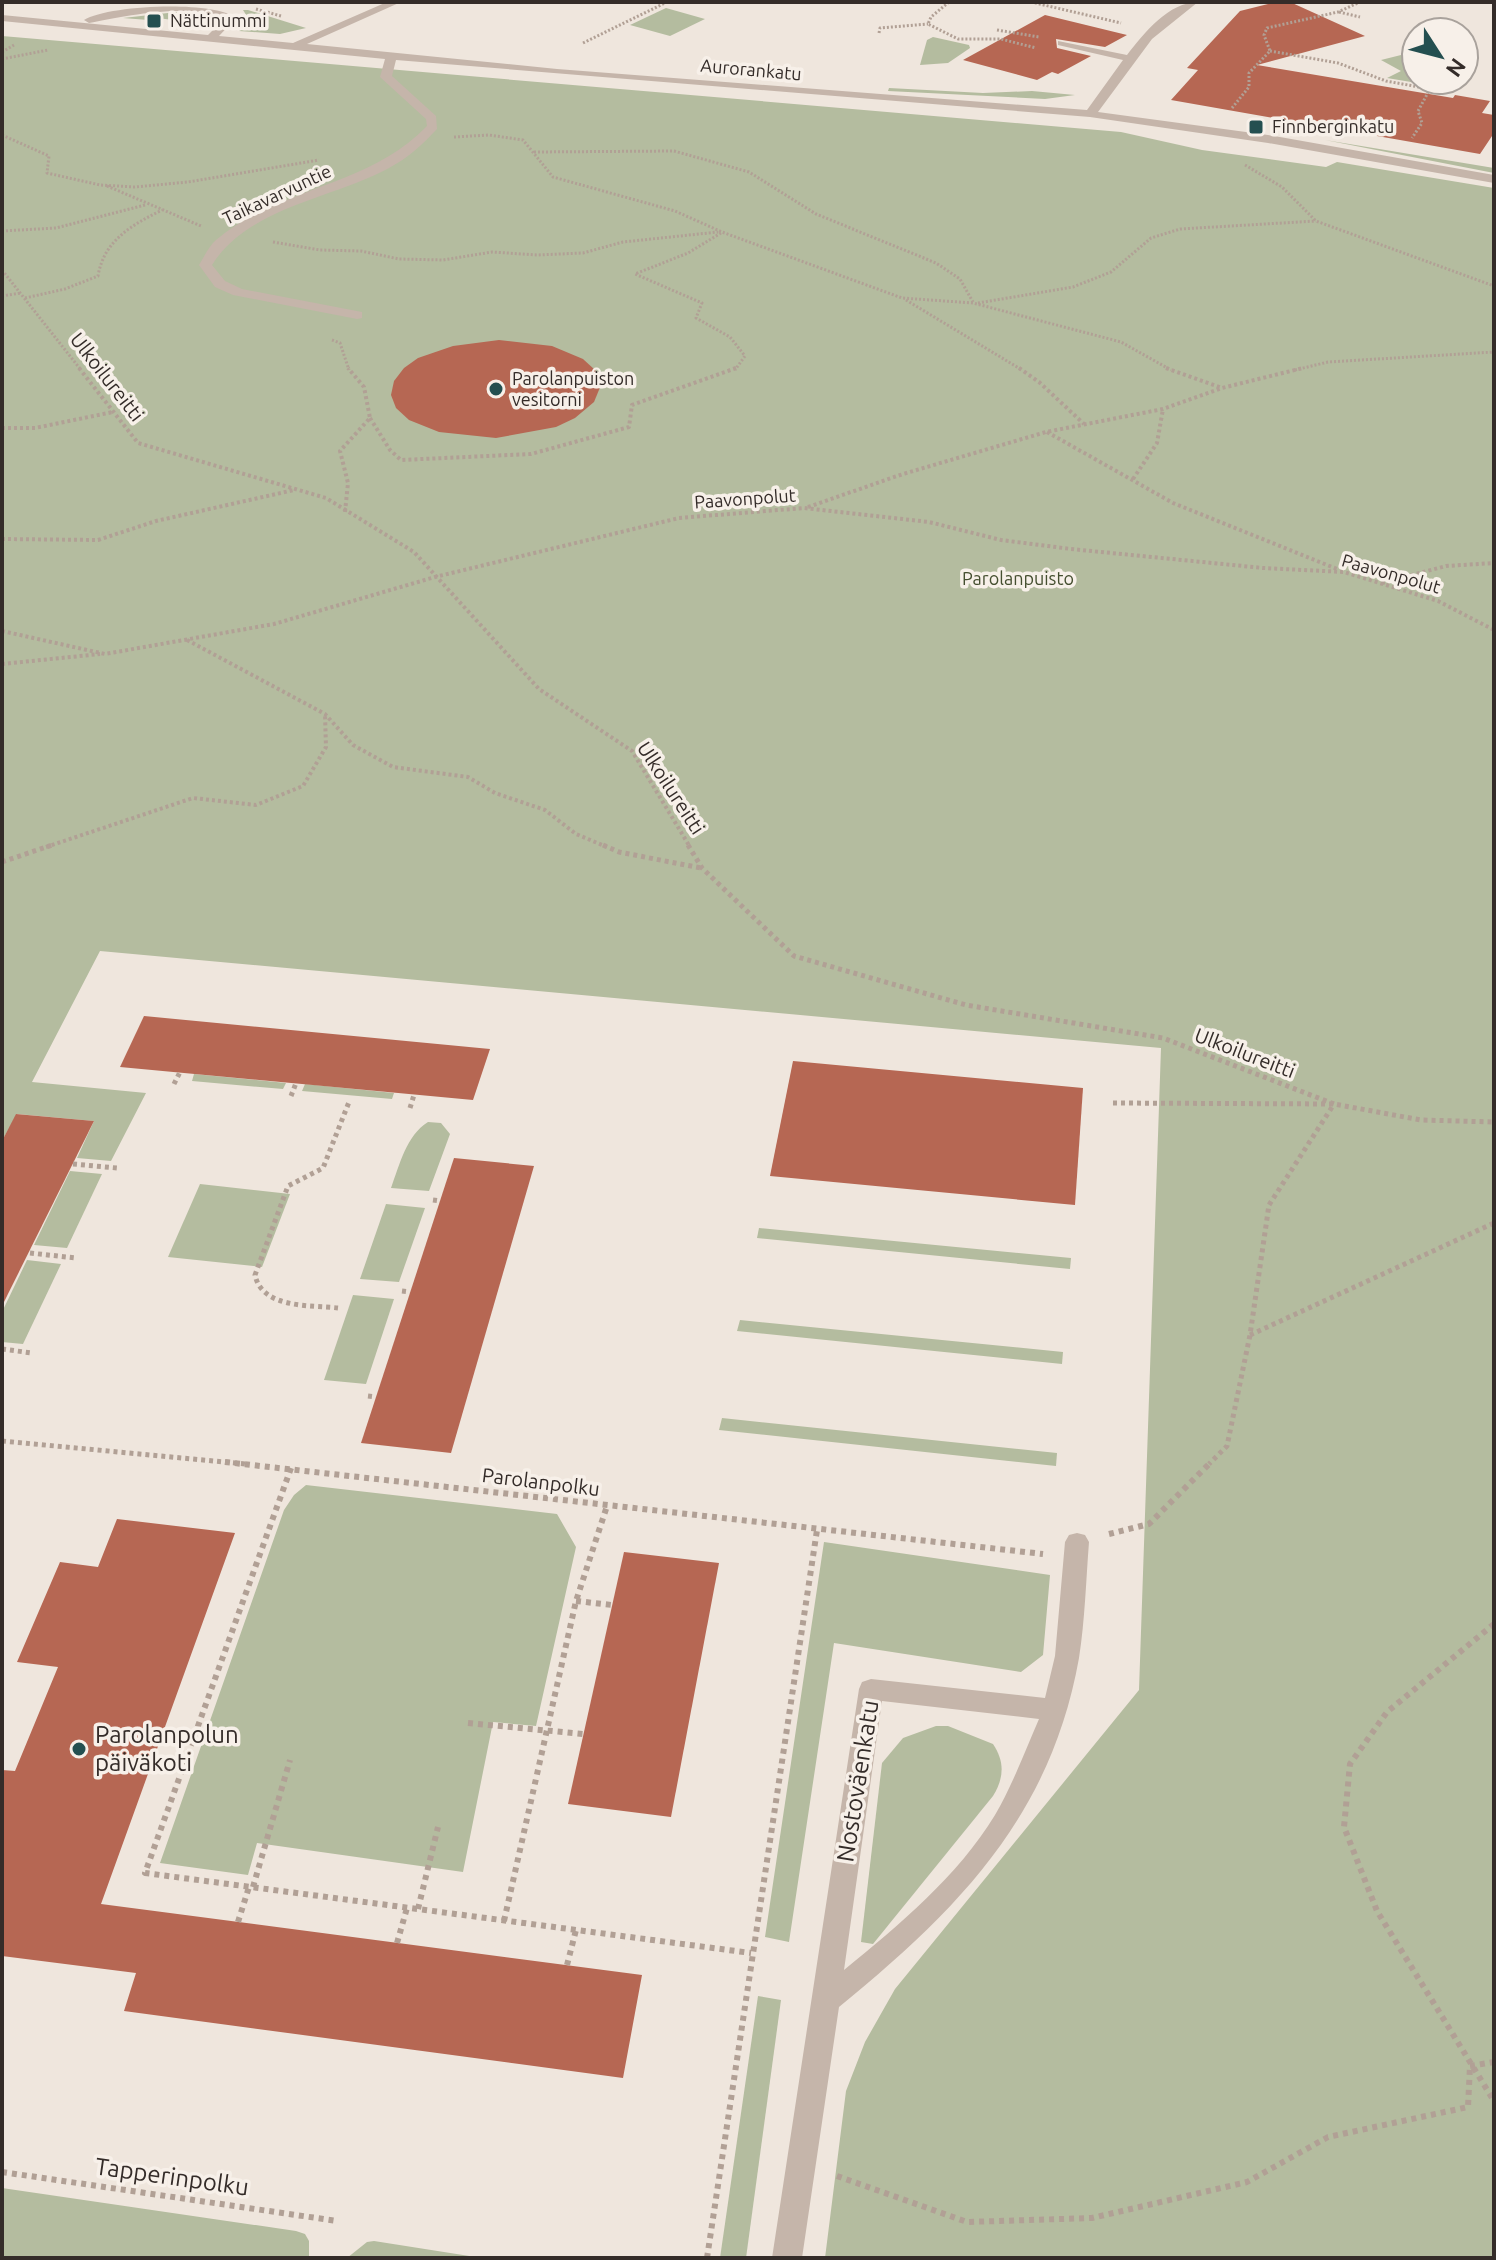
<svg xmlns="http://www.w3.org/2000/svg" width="1496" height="2260" font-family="Ubuntu,sans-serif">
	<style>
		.green { fill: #b4bc9f }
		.building { fill: #b66753 }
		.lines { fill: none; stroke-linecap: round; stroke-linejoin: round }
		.path-far3 { stroke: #b1a095; stroke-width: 3; stroke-dasharray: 2 2; stroke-linecap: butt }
		.path-far2 { stroke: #b1a095; stroke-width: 4; stroke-dasharray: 3 3; stroke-linecap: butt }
		.path-far1 { stroke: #b1a095; stroke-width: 5; stroke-dasharray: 4 4; stroke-linecap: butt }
		.path { stroke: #b1a095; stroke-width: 6; stroke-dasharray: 5 5; stroke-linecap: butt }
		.minor { fill: #c5b5aa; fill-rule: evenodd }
		.poi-dot { fill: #244f50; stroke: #f7f0e9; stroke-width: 3 }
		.labels { text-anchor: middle; stroke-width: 7; stroke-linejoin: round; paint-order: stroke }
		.far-poi-label { font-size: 18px; fill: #342c29; stroke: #f7f0e9; text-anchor: start }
		.far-street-label { font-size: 18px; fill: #342c29; stroke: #f7f0e9 }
		.far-park-label { font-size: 18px; fill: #454f30; stroke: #f7f0e9 }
		.street-label { font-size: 20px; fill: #342c29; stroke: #f7f0e9 }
		.near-poi-label { font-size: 24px; fill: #342c29; stroke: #f7f0e9; text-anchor: start }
		.near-street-label { font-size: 24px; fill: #342c29; stroke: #f7f0e9 }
	</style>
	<rect width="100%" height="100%" fill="#efe6dd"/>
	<!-- green -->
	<g class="green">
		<polygon points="666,8 705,19 670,36 630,25"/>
		<polygon points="243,10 248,10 306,28 280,34 239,31 250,21"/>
		<polygon points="177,12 202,14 214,20 208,25 151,17 148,20 123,18"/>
		<polygon points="2,36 1121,132 1202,150 1326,167 1337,162 1494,188 1494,2258 825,2258 846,2091 865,2042 895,1989 1139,1690 1161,1048 100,951 32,1082 146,1093 111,1161 77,1158 94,1121 17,1114 2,1141"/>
		<polygon points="933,37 969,45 970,48 948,63 920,65 927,40"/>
		<polygon points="1413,52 1416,54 1416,80 1454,80 1435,86 1387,78 1401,71 1381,60"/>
		<polygon points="889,88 983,93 1032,91 1075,95 1045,99 888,91"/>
		<polygon points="1325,140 1494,168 1494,173"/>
		<polygon points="194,1074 286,1083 283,1089 192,1081"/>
		<polygon points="305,1084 394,1093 392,1099 302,1091"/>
		<path d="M 428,1122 L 441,1123 L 450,1134 L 429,1191 L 391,1188 C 400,1164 406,1136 428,1122 Z"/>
		<polygon points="70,1171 102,1174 67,1248 34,1245"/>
		<polygon points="200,1184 290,1194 262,1267 168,1257"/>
		<polygon points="386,1204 425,1208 399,1282 360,1279"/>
		<polygon points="759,1228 1071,1258 1070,1269 757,1238"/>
		<polygon points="27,1260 61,1264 23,1344 2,1342 2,1312"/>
		<polygon points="353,1295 394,1299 366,1384 324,1380"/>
		<polygon points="740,1320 1063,1352 1062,1364 737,1331"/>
		<polygon points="722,1418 1057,1453 1056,1466 719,1430"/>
		<polygon points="306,1485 557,1514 576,1547 536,1726 493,1722 463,1872 257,1843 248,1875 160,1863 284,1510 294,1495"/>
		<polygon points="824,1542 1050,1575 1043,1655 1021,1672 834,1643 789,1942 765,1937"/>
		<path d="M 936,1726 L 948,1726 L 993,1744 C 1005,1762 1004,1778 993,1796 L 873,1944 L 861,1942 L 882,1763 L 903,1738 Z"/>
		<polygon points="758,1996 781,2000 746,2258 720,2258"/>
		<polygon points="2,2188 296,2231 305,2234 309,2241 309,2258 2,2258"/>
		<polygon points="374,2241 482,2258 347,2258 367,2242"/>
	</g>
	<!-- building -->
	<g class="building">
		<polygon points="1276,2 1290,2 1365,36 1257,65 1453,98 1455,95 1490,101 1482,113 1494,115 1494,133 1480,154 1171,100 1198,70 1187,68 1240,11"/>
		<polygon points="1045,15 1127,35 1105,47 1056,39 1057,48 1091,56 1058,74 1052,72 1037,80 963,60"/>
		<polygon points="499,340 552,346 583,359 595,370 601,385 594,402 575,418 556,427 496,438 439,432 409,420 396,408 391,395 394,381 404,368 418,358 453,346"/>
		<polygon points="144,1016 490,1049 473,1100 120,1067"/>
		<polygon points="793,1061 1083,1088 1075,1205 770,1176"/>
		<polygon points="16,1114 94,1121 2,1306 2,1141"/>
		<polygon points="454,1158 534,1166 451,1453 361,1443"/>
		<polygon points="117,1519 235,1533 101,1904 642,1975 623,2078 124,2011 136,1973 2,1956 2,1770 15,1771 58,1667 17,1662 60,1562 98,1567"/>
		<polygon points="624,1552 719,1563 671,1817 568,1804"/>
	</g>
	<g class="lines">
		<!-- path-far3 -->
		<g class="path-far3">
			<polyline points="949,2 931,17 928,24 958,39 1001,39 1036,48"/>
			<polyline points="1031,2 1121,23"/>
			<polyline points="256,9 281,16"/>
			<polyline points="1339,12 1360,17"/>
			<polyline points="997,30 1039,37"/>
			<polyline points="879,33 880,28 928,24"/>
			<polyline points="583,43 667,2"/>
			<polyline points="1270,51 1338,63 1386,81 1430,89 1418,111 1422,123 1412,138"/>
			<polyline points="2,52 14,45"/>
			<polyline points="2,59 48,50"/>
			<polyline points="1232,108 1249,87 1249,73 1270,51 1264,35 1267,28 1338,12 1360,2"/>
			<polyline points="2,135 49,156 47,173 100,185 135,187 188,182 319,160"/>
			<polyline points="454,137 489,135 523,140 553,177 675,211 722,232 902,298 973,303 1121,342 1171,370"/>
			<polyline points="534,152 674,151 749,172 816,214 936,263 960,279 973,302"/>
			<polyline points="1245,165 1282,187 1316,221 1494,286"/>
			<polyline points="107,186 201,226"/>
			<polyline points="2,231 56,228 145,205"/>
			<polyline points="721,233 688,253 635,274 702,303 696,318 730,337 745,356 735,370"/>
			<polyline points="273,242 320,250 361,251 399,259 443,260 492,252 537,255 583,253 623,242 718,232"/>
			<polyline points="2,270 81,370"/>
			<polyline points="2,296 21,293"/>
			<path d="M 25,298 L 65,289 L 98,276 C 104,240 132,225 162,210"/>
			<polyline points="906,300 1022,370"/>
			<polyline points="978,303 1073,287 1111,272 1151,238 1180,229 1316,221"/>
			<polyline points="332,340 340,343 349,370"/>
			<polyline points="1295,370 1328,362 1494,352"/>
		</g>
		<!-- path-far2 -->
		<g class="path-far2">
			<polyline points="79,368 138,443 326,498 414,552 539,689 632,751 690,847"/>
			<polyline points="1019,368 1039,382 1084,424"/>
			<polyline points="1166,368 1222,388"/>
			<polyline points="370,418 390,450 401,460 531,454 629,427 632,405 736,368"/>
			<polyline points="2,428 35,428 113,412"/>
			<polyline points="1047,432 1173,503 1337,569"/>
			<polyline points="1133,479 1157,443 1163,409"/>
			<polyline points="808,507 903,474 1046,432 1163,409 1222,388 1303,368"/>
			<polyline points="345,512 348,483 340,451 370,418 364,387 348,368"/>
			<polyline points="2,539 98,540 156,521 294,490"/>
			<polyline points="1382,583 1446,566 1494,563"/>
			<polyline points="2,631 105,654 274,624 435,577 679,518 804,508 929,522 1001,540 1071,549 1263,568 1344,572 1438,601 1494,630"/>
			<polyline points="187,640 325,714 353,745 393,767 468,777 495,793 545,810 576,834 607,847"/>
			<polyline points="2,664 100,654"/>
			<polyline points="46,847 193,798 256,805 303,786 326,747 325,715"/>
		</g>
		<!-- path-far1 -->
		<g class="path-far1">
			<polyline points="603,845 619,852 701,868"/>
			<polyline points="688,845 702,868 794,956 966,1005 1163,1038 1334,1104 1269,1205 1250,1335 1227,1446 1209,1464"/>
			<polyline points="2,862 52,845"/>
			<polyline points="174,1084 180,1072"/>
			<polyline points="291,1096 296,1083"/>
			<polyline points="1113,1103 1334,1104 1421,1120 1494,1122"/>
			<polyline points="410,1108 414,1095"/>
			<polyline points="73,1164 117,1168"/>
			<polyline points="433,1200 440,1201"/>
			<polyline points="30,1253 76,1258"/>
			<polyline points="402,1291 410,1292"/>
			<path d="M 338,1308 C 311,1305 262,1309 255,1275 L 288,1186 L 323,1168 L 349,1102"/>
			<polyline points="1250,1335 1494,1223"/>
			<polyline points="2,1349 32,1353"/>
			<polyline points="368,1396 376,1397"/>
			<polyline points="2,1441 246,1464"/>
		</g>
		<!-- path -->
		<g class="path">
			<polyline points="225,1462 1043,1554"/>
			<polyline points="291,1468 145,1873 751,1953"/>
			<polyline points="1109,1534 1149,1524 1211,1462"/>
			<polyline points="576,1601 612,1605"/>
			<polyline points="1494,1624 1387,1712 1350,1764 1344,1827 1377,1911 1494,2101"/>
			<polyline points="468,1723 583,1734"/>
			<polyline points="253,1887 290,1760"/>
			<polyline points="418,1909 438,1827"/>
			<polyline points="504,1921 576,1601 607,1506"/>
			<polyline points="238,1922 249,1887"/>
			<polyline points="397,1943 407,1908"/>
			<polyline points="567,1965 576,1930"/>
			<polyline points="1470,2066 1494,2062"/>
			<polyline points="2,2172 337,2221"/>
			<polyline points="837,2176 967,2222 1092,2218 1247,2182 1328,2137 1468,2107 1470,2066"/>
			<polyline points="707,2258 817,1530"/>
		</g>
		<!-- minor -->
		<g class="minor">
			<path d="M 387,2 L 401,2 L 307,44 L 557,69 L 1087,110 L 1123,60 L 1058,45 L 1058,41 L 1127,55 C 1144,33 1169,2 1198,2 L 1152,39 L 1098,112 L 1268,135 L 1494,175 L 1494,183 L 1268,143 L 1090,117 L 396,60 L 392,76 L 436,116 L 437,129 C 422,145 408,158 389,168 C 332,199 248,207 212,265 L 225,281 L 242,289 L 362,312 L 362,318 L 357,319 L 233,295 L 215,287 L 199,265 C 204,257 209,246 216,240 C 278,187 369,187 427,126 L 426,119 L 380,77 L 385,59 L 2,21 L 2,15 L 208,35 L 224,19 C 192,2 124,16 89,23 L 84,20 C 108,5 213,0 236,18 L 219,36 L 293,43 Z"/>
			<path d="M 1077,1533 L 1085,1535 L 1089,1542 C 1086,1580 1085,1620 1079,1658 C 1051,1816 958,1910 839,2007 L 802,2258 L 772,2258 L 859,1689 L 862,1682 L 871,1679 L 1045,1698 L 1055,1656 L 1065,1542 L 1069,1535 ZM 882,1701 L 1039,1719 C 1025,1751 1013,1784 995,1815 C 958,1876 899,1925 844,1970 Z"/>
		</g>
	</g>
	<!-- markers -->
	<g class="poi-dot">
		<rect x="146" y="13" width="16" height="16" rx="4"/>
		<rect x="1248" y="119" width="16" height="16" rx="4"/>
		<circle cx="496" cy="389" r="8"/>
		<circle cx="79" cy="1749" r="8"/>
	</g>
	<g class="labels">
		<!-- far-poi labels -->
		<g class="far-poi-label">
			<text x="170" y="27">Nättinummi</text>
			<text x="1272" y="133">Finnberginkatu</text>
			<text x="512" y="385">Parolanpuiston<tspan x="512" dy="21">vesitorni</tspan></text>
		</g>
		<!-- far-street labels -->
		<g class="far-street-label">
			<text transform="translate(751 70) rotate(5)" y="6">Aurorankatu</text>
			<text transform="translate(277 195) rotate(-25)" y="6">Taikavarvuntie</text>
			<text transform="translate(745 499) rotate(-4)" y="6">Paavonpolut</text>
			<text transform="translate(1391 574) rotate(16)" y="6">Paavonpolut</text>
		</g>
		<!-- far-park labels -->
		<g class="far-park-label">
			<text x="1018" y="585">Parolanpuisto</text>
		</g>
		<!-- street labels -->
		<g class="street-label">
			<text transform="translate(107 377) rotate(52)" y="7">Ulkoilureitti</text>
			<text transform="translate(671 788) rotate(57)" y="7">Ulkoilureitti</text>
			<text transform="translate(1245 1053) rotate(21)" y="7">Ulkoilureitti</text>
			<text transform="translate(541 1482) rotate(7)" y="7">Parolanpolku</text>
		</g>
		<!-- near-poi labels -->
		<g class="near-poi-label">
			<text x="95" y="1743">Parolanpolun<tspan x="95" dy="28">päiväkoti</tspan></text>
		</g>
		<!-- near-street labels -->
		<g class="near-street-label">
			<text transform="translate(858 1781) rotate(-81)" y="8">Nostoväenkatu</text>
			<text transform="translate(172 2177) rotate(8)" y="8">Tapperinpolku</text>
		</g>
	</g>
	<!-- border -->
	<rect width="1496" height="2260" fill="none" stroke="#342c29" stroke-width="8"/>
	<!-- north arrow -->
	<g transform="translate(1440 56) rotate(126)"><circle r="38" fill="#f7f0e9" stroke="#a9a29c" stroke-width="2"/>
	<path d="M0-6L14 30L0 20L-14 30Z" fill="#244f50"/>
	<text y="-12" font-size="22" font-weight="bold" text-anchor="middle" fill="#342c29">N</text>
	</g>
</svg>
